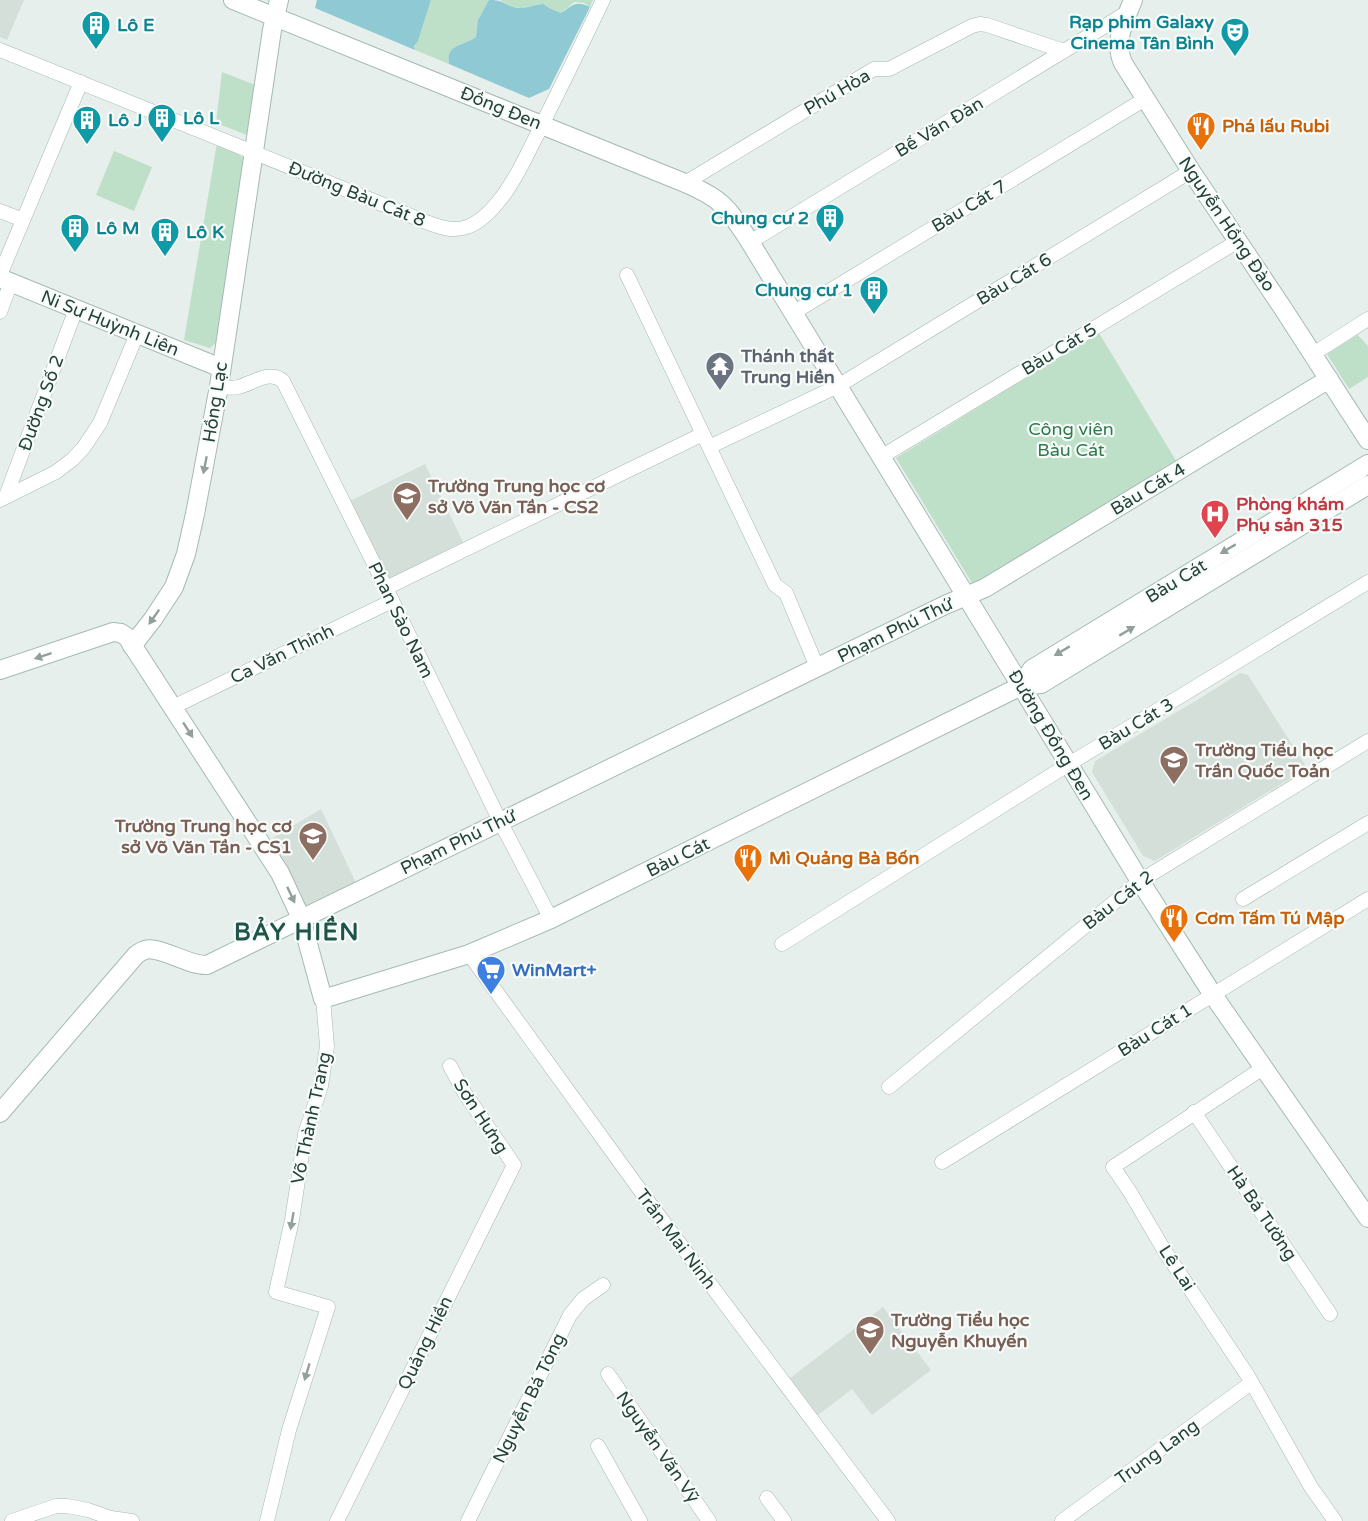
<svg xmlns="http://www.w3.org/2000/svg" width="1368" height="1521" font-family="'Varela Round',sans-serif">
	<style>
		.built { fill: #d4dfda }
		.green { fill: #bfe0c8 }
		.water { fill: #8ec9d4 }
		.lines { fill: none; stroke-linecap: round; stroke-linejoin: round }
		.street-casing { stroke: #a8b8b2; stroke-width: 15 }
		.secondary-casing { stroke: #a4bbb3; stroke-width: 20 }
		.street { stroke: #fff; stroke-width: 14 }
		.secondary { stroke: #fff; stroke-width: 18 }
		.oneway { fill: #92a09c }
		.labels { text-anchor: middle; stroke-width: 4.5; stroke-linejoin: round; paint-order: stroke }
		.culture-label { font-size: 18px; font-weight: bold; fill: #0d838f; stroke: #f7fbf9; text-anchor: start }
		.street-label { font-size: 18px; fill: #24423a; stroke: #f7fbf9 }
		.food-label { font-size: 18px; font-weight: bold; fill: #c56008; stroke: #f7fbf9; text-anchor: start }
		.worship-label { font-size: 18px; font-weight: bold; fill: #5b616d; stroke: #f7fbf9; text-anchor: start }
		.park-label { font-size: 18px; fill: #2d7a4b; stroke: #f7fbf9 }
		.education-label { font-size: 18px; font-weight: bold; fill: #785e54; stroke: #f7fbf9; text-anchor: start }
		.health-label { font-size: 18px; font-weight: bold; fill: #be3a42; stroke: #f7fbf9; text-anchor: start }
		.shop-label { font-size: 18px; font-weight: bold; fill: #366cbe; stroke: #f7fbf9; text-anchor: start }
		.district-label { font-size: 24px; font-weight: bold; letter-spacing: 1.5px; fill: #1f5548; stroke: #f7fbf9 }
	</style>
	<rect width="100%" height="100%" fill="#e6efeb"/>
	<!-- built -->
	<g class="built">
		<polygon points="0,0 24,0 7,40 0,37"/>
		<polygon points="425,464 463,542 389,579 350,501"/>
		<polygon points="1240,673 1248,675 1307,768 1155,861 1143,856 1092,772 1095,761 1197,700"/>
		<polygon points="321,809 356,883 304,908 268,841"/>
		<polygon points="883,1307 931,1370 872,1415 852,1389 817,1416 789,1379"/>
	</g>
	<!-- green -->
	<g class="green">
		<polygon points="431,0 489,0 478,20 476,37 470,42 462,44 448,58 449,64 415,50 414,46 418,41"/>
		<polygon points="500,0 593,0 590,7 584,3 574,2 561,13 551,9 543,4 521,8 512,7"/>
		<polygon points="222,72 258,86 247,135 216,123"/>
		<polygon points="217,143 248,160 217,342 210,348 184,340"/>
		<polygon points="114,151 152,167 134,211 96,195"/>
		<polygon points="1099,333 1178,464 975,588 896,458"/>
		<polygon points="1358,335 1368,346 1368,377 1349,389 1327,354"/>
	</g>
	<!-- water -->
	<g class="water">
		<polygon points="317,0 431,0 418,41 414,46 415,50 315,8"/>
		<path d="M 489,0 C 503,0 502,3 513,7 C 522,10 533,5 543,4 L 551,9 L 561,13 C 573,5 575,0 590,7 L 549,89 L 529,98 L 449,64 C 445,44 465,46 476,37 L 478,20 Z"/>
	</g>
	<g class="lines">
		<!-- street casing -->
		<g class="street-casing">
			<g id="street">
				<path d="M 0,50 L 426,222 C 439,227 453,232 467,227 C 481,222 493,209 502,197 C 517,178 527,154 538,133 C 560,89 582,44 603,0"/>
				<polyline points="685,183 874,69 889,69 972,26 980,24 987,25 1064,51"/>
				<polyline points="0,211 23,220"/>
				<polyline points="750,242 1128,12"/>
				<polyline points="0,275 81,82"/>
				<polyline points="627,275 775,585 786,593 817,667"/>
				<polyline points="0,312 11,282"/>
				<polyline points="793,313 1145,99"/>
				<polyline points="1313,354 1368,319"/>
				<path d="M 219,386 C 225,387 232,389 238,387 C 252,384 270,369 283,381 L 386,588 L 500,821 L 551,919"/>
				<polyline points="709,447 838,386 1191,171"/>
				<polyline points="881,457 1238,241"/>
				<polyline points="6,496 76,309"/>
				<polyline points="0,500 56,472 73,459 84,447 100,423 137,334"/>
				<polyline points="386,588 703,434"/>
				<polyline points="173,707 392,601"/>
				<polyline points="1243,899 1368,823"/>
				<polyline points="782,944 1069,764 1368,582"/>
				<polyline points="469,954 653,1208 888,1521"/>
				<polyline points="1263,1068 1113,1167 1130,1192 1164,1250 1248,1376 1311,1487 1335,1521"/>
				<polyline points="889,1087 1140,881 1368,741"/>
				<polyline points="1194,1112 1330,1314"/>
				<polyline points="942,1162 1368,899"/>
				<polyline points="608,1374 709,1521"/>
				<polyline points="598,1446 640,1521"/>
				<polyline points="767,1498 784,1521"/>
				<polyline points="12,1521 56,1506 67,1506 88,1510 111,1518 132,1521"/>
				<polyline points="267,1521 289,1430 328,1307 276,1292 292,1220 305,1134 321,1086 327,1046 323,999"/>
				<polyline points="337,1521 514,1165 464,1092 450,1066"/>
				<polyline points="468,1521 570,1315 583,1299 603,1285"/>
				<polyline points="1062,1521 1251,1383"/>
			</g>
		</g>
		<!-- secondary casing -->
		<g class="secondary-casing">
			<g id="secondary">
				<path d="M 233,0 L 685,183 C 723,199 728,208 750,242 L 1140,881 L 1213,995 L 1368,1218"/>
				<path d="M 1133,0 C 1125,21 1113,41 1123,63 L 1191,171 L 1284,310 L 1368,440"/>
				<polyline points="0,278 221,368"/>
				<polyline points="132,646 153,619 174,587 186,554 195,514 219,386 272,30 279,0"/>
				<polyline points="0,670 113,632 121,633 127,637 280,873 301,918 323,999 469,954 551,919 1021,686 1041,684 1368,485"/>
				<polyline points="1021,686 1032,669 1368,464"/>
				<path d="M 0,1113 L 136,955 C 139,953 141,951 145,950 C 159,945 188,966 207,965 L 945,605 L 985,588 L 1329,379"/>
			</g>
		</g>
		<!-- street -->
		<use href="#street" class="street"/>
		<!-- secondary -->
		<use href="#secondary" class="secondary"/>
	</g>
	<!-- one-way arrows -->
	<defs><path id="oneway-solid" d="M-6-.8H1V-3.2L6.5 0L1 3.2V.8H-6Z" transform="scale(1.5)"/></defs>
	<g class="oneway">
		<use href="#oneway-solid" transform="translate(205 465) rotate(101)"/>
		<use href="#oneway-solid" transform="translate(1228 549) rotate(149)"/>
		<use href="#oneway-solid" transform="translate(154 617) rotate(125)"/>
		<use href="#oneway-solid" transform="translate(1127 631) rotate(-31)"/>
		<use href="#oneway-solid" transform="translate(1062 651) rotate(149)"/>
		<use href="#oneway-solid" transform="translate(43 656) rotate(162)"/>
		<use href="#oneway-solid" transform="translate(188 730) rotate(57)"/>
		<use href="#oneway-solid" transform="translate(291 895) rotate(65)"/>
		<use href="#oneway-solid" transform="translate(292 1221) rotate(100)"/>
		<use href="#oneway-solid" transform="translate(307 1372) rotate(107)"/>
	</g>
	<!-- icons -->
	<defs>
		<g id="building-pin" transform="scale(1.5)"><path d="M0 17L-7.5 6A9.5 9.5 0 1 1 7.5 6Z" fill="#0f9aa8" stroke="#f7fbf9"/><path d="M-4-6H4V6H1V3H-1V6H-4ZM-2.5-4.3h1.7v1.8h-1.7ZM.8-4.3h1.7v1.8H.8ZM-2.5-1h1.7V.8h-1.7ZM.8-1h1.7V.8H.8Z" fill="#fff"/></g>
		<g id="theatre-pin" transform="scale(1.5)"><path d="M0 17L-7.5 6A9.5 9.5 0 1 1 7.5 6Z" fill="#0f9aa8" stroke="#f7fbf9"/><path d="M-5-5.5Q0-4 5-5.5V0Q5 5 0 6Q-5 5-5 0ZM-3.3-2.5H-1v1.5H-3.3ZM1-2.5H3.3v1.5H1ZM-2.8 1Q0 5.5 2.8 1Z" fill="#fff"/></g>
		<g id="restaurant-pin" transform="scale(1.5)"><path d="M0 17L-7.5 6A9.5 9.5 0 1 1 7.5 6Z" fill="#e8710a" stroke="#f7fbf9"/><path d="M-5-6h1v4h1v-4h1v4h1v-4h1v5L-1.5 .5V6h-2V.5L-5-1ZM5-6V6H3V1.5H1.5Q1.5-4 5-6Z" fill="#fff"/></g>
		<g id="temple-pin" transform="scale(1.5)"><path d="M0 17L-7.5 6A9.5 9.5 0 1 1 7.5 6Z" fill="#6b7280" stroke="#f7fbf9"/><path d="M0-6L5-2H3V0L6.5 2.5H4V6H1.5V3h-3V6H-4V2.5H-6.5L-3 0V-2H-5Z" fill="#fff"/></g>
		<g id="school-pin" transform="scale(1.5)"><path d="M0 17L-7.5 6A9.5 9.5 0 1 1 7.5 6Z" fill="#8d6e63" stroke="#f7fbf9"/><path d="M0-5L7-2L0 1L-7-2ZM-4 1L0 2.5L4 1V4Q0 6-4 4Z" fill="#fff"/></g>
		<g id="hospital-pin" transform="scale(1.5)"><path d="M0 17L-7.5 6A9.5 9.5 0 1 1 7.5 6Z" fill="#e0444e" stroke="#f7fbf9"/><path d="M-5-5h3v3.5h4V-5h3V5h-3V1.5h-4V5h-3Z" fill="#fff"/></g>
		<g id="supermarket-pin" transform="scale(1.5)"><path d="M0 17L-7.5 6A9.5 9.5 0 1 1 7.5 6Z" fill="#3f7fe0" stroke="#f7fbf9"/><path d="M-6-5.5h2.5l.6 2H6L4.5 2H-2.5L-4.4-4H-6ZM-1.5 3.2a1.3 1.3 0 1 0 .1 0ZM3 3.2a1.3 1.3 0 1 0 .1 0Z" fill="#fff"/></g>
	</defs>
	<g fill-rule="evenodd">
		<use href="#building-pin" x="96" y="25"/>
		<use href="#theatre-pin" x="1235" y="32"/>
		<use href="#building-pin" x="162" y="118"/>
		<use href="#building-pin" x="87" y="120"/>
		<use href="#restaurant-pin" x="1201" y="126"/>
		<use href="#building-pin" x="830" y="218"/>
		<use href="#building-pin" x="75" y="228"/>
		<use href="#building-pin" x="165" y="232"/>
		<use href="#building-pin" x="874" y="290"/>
		<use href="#temple-pin" x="720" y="366"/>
		<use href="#school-pin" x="407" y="496"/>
		<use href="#hospital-pin" x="1215" y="514"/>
		<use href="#school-pin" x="1174" y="760"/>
		<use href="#school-pin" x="313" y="836"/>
		<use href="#restaurant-pin" x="748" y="858"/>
		<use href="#restaurant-pin" x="1174" y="918"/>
		<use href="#supermarket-pin" x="491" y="970"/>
		<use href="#school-pin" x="870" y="1330"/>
	</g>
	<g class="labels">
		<!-- culture labels -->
		<g class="culture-label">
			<text x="1214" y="28" text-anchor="end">Rạp phim Galaxy<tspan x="1214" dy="21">Cinema Tân Bình</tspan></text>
			<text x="117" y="31">Lô E</text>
			<text x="183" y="124">Lô L</text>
			<text x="108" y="126">Lô J</text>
			<text x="809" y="224" text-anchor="end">Chung cư 2</text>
			<text x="96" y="234">Lô M</text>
			<text x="186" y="238">Lô K</text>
			<text x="853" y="296" text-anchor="end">Chung cư 1</text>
		</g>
		<!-- street labels -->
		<g class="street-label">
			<text transform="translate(837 92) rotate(-30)" y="6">Phú Hòa</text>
			<text transform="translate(501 108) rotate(22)" y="6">Đồng Đen</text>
			<text transform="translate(939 127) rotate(-31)" y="6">Bế Văn Đàn</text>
			<text transform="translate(357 194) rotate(22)" y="6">Đường Bàu Cát 8</text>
			<text transform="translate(969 206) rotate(-31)" y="6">Bàu Cát 7</text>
			<text transform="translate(1227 224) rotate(56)" y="6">Nguyễn Hồng Đào</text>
			<text transform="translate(1014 279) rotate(-31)" y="6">Bàu Cát 6</text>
			<text transform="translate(110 323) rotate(22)" y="6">Ni Sư Huỳnh Liên</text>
			<text transform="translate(1059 349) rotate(-31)" y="6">Bàu Cát 5</text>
			<text transform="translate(215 402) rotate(-81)" y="6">Hồng Lạc</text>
			<text transform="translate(41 403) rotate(-70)" y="6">Đường Số 2</text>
			<text transform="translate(1148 489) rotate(-31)" y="6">Bàu Cát 4</text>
			<text transform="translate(1176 581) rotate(-31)" y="6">Bàu Cát</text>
			<text transform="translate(401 620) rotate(64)" y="6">Phan Sào Nam</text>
			<text transform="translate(895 630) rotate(-26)" y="6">Phạm Phú Thứ</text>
			<text transform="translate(282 654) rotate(-26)" y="6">Ca Văn Thỉnh</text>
			<text transform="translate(1136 724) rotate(-31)" y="6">Bàu Cát 3</text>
			<text transform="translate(1051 735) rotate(59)" y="6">Đường Đồng Đen</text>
			<text transform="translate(458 842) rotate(-26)" y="6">Phạm Phú Thứ</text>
			<text transform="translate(678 857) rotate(-26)" y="6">Bàu Cát</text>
			<text transform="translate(1118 900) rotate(-38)" y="6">Bàu Cát 2</text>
			<text transform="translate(1155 1030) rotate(-32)" y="6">Bàu Cát 1</text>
			<text transform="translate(481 1116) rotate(57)" y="6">Sơn Hưng</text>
			<text transform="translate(311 1118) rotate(-78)" y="6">Võ Thành Trang</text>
			<text transform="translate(1262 1213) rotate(56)" y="6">Hà Bá Tường</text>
			<text transform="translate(676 1239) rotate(53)" y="6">Trần Mai Ninh</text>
			<text transform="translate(1177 1268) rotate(57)" y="6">Lê Lai</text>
			<text transform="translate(425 1343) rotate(-64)" y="6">Quảng Hiền</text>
			<text transform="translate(529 1398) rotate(-64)" y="6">Nguyễn Bá Tòng</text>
			<text transform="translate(658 1447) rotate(55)" y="6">Nguyễn Văn Vỹ</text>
			<text transform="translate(1157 1452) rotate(-36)" y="6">Trung Lang</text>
		</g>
		<!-- food labels -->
		<g class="food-label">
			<text x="1222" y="132">Phá lấu Rubi</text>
			<text x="769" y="864">Mì Quảng Bà Bốn</text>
			<text x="1195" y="924">Cơm Tấm Tú Mập</text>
		</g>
		<!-- worship labels -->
		<g class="worship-label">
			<text x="741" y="362">Thánh thất<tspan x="741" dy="21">Trung Hiền</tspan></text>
		</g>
		<!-- park labels -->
		<g class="park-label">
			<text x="1071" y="435">Công viên<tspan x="1071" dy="21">Bàu Cát</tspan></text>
		</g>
		<!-- education labels -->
		<g class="education-label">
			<text x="428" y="492">Trường Trung học cơ<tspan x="428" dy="21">sở Võ Văn Tần - CS2</tspan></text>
			<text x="1195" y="756">Trường Tiểu học<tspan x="1195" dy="21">Trần Quốc Toản</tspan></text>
			<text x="292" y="832" text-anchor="end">Trường Trung học cơ<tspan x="292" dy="21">sở Võ Văn Tần - CS1</tspan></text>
			<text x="891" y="1326">Trường Tiểu học<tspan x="891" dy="21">Nguyễn Khuyến</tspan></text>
		</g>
		<!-- health labels -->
		<g class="health-label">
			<text x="1236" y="510">Phòng khám<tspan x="1236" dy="21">Phụ sản 315</tspan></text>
		</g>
		<!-- shop labels -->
		<g class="shop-label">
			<text x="512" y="976">WinMart+</text>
		</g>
		<!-- district labels -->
		<g class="district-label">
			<text x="297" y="940">BẢY HIỀN</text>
		</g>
	</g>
</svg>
